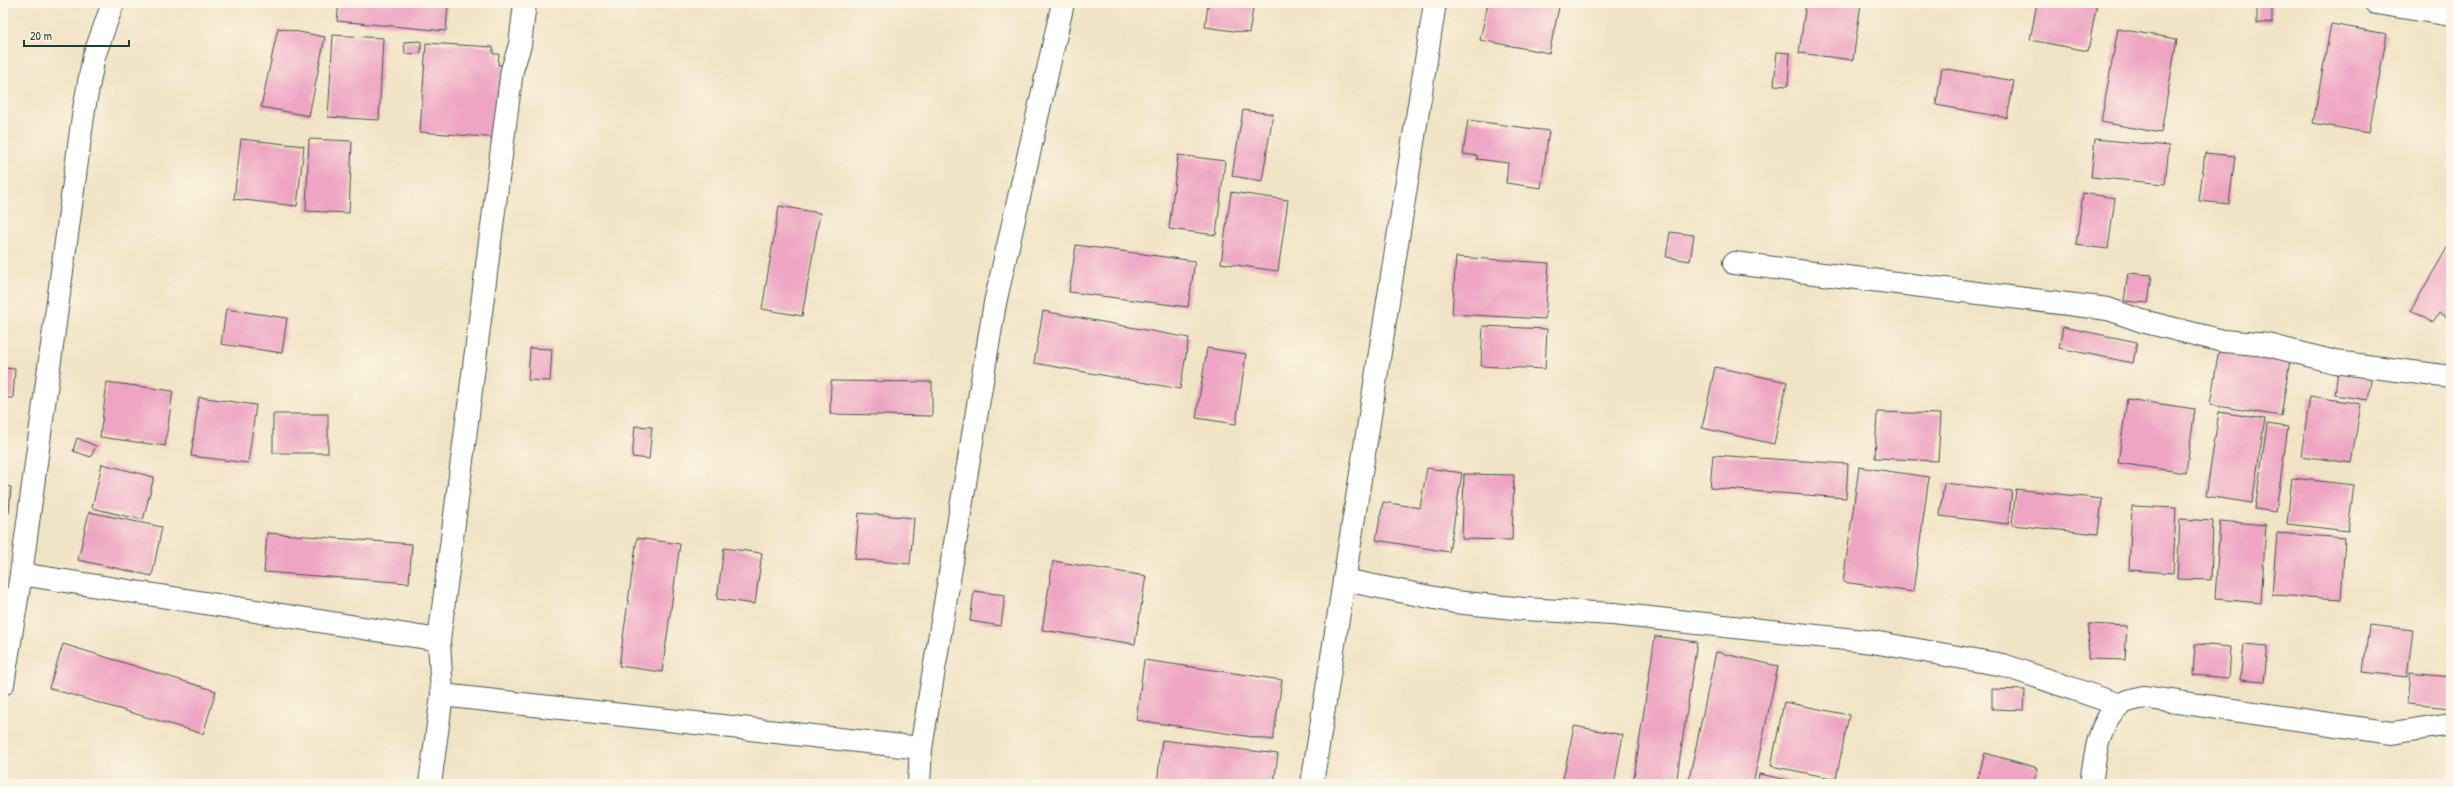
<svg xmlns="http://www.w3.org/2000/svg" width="2454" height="787" font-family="'Patrick Hand',sans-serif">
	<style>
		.building { fill: #eea4c2 }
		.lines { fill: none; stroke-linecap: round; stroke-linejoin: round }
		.minor-casing { stroke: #3e564a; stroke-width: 24 }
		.minor { stroke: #fff; stroke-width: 22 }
	</style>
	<rect width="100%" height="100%" fill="#fcf5e5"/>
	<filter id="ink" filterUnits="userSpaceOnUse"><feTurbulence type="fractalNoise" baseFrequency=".025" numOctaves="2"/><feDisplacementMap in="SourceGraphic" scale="8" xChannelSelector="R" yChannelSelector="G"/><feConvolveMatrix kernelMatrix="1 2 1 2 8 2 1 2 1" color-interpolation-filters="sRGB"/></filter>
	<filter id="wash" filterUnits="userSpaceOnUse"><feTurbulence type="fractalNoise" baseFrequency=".012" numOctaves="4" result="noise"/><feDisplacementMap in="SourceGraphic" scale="16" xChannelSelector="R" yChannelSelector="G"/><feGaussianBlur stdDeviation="0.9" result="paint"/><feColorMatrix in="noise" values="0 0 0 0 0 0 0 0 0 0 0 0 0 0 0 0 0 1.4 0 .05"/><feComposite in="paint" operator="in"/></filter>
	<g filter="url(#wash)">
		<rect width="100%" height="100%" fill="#f1e3c5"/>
		<g id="blocks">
			<!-- building -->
			<g class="building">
				<polygon points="339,3 448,3 446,31 337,21"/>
				<polygon points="1201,3 1254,3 1249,33 1205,27 1208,5"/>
				<polygon points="1488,3 1560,3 1549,53 1480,40"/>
				<polygon points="1806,3 1861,3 1853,60 1799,53"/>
				<polygon points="2037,3 2097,3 2088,51 2030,40"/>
				<rect x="2257" y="3" width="15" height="20"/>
				<polygon points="2331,24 2387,34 2369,133 2313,123"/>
				<polygon points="278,28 325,37 309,116 261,107"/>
				<polygon points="2118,29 2177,39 2161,133 2101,122"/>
				<polygon points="333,35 383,38 379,120 328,117"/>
				<polygon points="421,41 421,53 405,54 404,42"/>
				<polygon points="426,43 493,47 493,54 499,54 498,65 504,65 499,138 420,132"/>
				<polygon points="1777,52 1790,53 1788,86 1774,85"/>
				<polygon points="1942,68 2014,81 2007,118 1936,105"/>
				<polygon points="1243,110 1273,114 1262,181 1232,176"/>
				<polygon points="1468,120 1549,131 1541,188 1506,183 1508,163 1477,159 1478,156 1463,154"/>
				<polygon points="241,139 304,146 297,206 234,199"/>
				<polygon points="309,139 352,141 349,213 306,211"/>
				<polygon points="2095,139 2169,146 2165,184 2091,177"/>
				<polygon points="2205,153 2235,156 2229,204 2199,201"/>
				<polygon points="1178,155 1225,161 1216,235 1169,229"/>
				<polygon points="1231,192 1288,200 1278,271 1221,263"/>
				<polygon points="2083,193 2115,198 2108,249 2076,245"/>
				<polygon points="779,206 820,213 802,316 762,309"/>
				<polygon points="1670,232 1694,235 1690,261 1666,257"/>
				<polygon points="2451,241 2451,320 2439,313 2433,323 2411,310"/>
				<polygon points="1076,245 1195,261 1188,307 1069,292"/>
				<polygon points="1456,257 1549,263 1545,319 1452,314"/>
				<polygon points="2128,273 2152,275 2148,303 2124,301"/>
				<polygon points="226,309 287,318 282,353 221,344"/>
				<polygon points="1043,311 1189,338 1180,389 1034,363"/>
				<polygon points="1483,326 1547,329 1545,369 1481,366"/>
				<polygon points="2063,327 2137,342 2133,363 2059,348"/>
				<polygon points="530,348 552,349 550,381 528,380"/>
				<polygon points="1207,348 1246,354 1236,424 1196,418"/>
				<polygon points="2219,349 2290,360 2281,416 2210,405"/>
				<polygon points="1715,367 1787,382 1774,444 1702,428"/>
				<polygon points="3,368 15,369 13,398 3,398"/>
				<polygon points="2338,370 2372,375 2368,400 2335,395"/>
				<polygon points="831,381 932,382 932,416 830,414"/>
				<polygon points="107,382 173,391 165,446 100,437"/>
				<polygon points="2310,396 2361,404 2351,463 2301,456"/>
				<polygon points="199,397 256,405 248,463 191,456"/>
				<polygon points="2127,399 2195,409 2186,473 2118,463"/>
				<polygon points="1877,412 1941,414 1938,461 1875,458"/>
				<polygon points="2219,412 2265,419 2252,503 2206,496"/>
				<rect x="273" y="414" width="55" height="39"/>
				<polygon points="2267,424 2288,427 2276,512 2255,509"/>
				<polygon points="635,426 652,427 649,459 632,457"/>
				<polygon points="77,438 96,446 91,457 73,451"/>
				<polygon points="1713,455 1848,464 1846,498 1710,488"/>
				<polygon points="102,464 154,477 143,520 92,508"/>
				<polygon points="1859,467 1929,477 1913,592 1843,582"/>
				<polygon points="1427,468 1462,473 1449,552 1376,540 1383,502 1420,508"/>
				<polygon points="1464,474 1514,475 1512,540 1462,539"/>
				<polygon points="2292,478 2354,485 2348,531 2287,524"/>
				<polygon points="1944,483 2012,491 2008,524 1940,516"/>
				<polygon points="3,486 11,487 9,513 3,512"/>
				<polygon points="2016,489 2102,499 2098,534 2012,525"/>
				<polygon points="2132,506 2176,508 2173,573 2129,570"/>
				<polygon points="89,512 162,527 152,576 78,560"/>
				<polygon points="859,513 914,518 910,564 855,559"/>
				<polygon points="2180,519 2213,521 2211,580 2177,579"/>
				<polygon points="2220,521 2266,525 2261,603 2215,599"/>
				<polygon points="267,533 412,544 409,583 264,572"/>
				<polygon points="2277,533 2345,538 2341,599 2272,595"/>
				<polygon points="637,538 680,544 662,672 619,666"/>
				<polygon points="724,548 762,553 755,604 717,599"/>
				<polygon points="1053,561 1146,576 1135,644 1042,630"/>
				<polygon points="974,591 1005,595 1001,626 970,621"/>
				<polygon points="2089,624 2127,626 2125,660 2088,659"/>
				<polygon points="2369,625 2413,630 2407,677 2363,672"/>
				<polygon points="1655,636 1697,642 1676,784 1633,784"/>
				<polygon points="63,644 216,691 203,734 49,688"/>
				<polygon points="2195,644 2231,647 2229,678 2193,675"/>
				<polygon points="2244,644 2268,646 2264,682 2240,680"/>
				<polygon points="1716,652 1778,666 1753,784 1688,784"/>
				<polygon points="1144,660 1282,680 1273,740 1136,720"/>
				<polygon points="2410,673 2451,677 2451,708 2407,704"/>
				<polygon points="1992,689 2025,690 2024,710 1992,709"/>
				<polygon points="1784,702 1849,715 1836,779 1771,766"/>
				<polygon points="1574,726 1623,735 1614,784 1562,784"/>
				<polygon points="1162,740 1278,754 1274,784 1157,784"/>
				<polygon points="1985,753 2038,768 2033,784 1976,784"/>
				<polygon points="1759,774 1803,783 1803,784 1757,784"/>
			</g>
		</g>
	</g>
	<g filter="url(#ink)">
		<use href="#blocks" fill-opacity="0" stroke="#3e564a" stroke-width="1"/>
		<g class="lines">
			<!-- minor casing -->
			<g class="minor-casing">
				<g id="minor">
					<polyline points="2376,3 2451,15"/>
					<polyline points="1734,263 2108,309 2142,321 2223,341 2268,345 2335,362 2451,377"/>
					<polyline points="21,574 439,640"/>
					<polyline points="1344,580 1455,602 1524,609 1613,614 1873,642 2003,665 2120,705"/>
					<polyline points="3,684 21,574 84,109 94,56 113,3"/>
					<polyline points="442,695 921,748"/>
					<polyline points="430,784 442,695 439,640 512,70 520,45 525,3"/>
					<polyline points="919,784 921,748 995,303 1063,3"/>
					<polyline points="1312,784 1435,3"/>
					<path d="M 2091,784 C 2095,758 2097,724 2119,705 C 2125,701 2136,699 2143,697 L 2392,733 L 2451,724"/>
				</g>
			</g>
			<!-- minor -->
			<use href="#minor" class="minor"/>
		</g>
	</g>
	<!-- margin -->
	<rect width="2454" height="787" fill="none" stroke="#fcf5e5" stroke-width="16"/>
	<!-- scale -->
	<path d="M24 40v6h105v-6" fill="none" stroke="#1f3d34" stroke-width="2"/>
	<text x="30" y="40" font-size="12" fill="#1f3d34" stroke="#fcf5e5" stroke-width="3" paint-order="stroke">20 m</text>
</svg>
